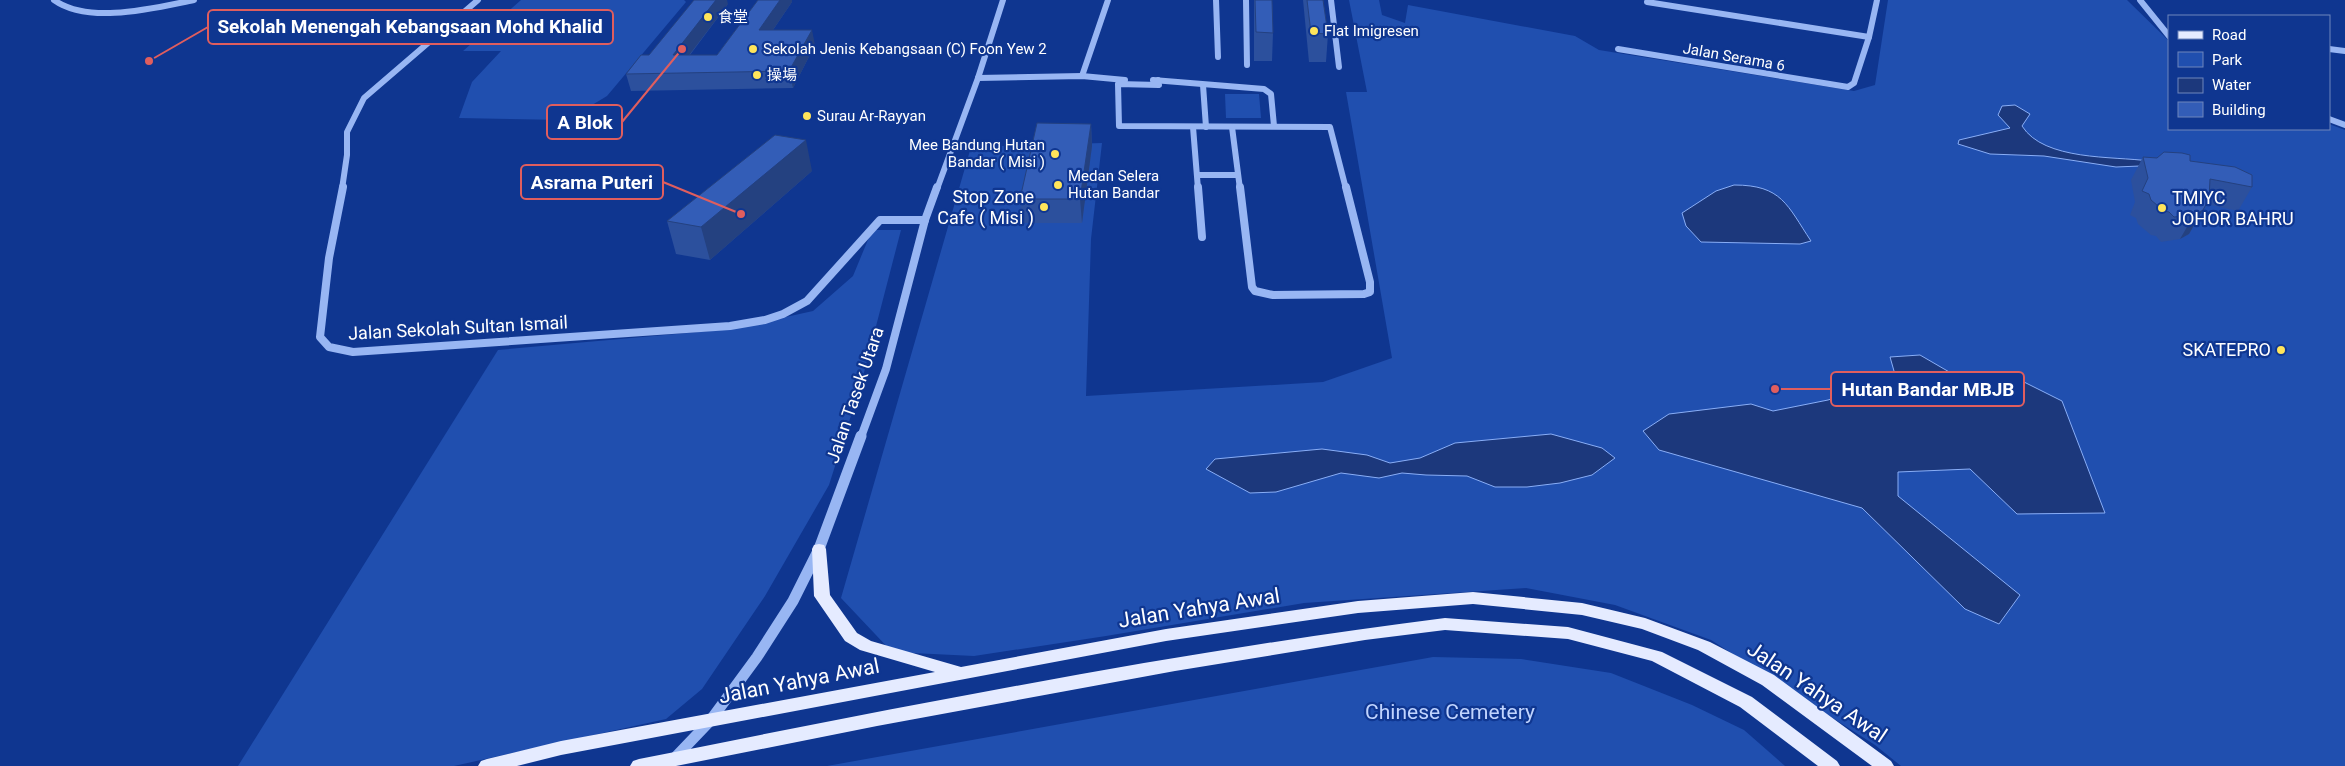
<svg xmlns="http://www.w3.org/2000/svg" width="2345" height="766" font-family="Roboto,'Noto Sans SC',sans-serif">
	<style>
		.green { fill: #204faf }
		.water { fill: #1c387c; stroke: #89aef7 }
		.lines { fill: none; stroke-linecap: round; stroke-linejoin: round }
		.minor-far2 { stroke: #98b6f3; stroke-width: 6 }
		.minor-far1 { stroke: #98b6f3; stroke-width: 8 }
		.minor { stroke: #98b6f3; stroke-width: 11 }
		.major { fill: #e5ebff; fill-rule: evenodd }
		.wall { fill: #2c509d }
		.shaded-wall { fill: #244180 }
		.building { fill: #335db7; stroke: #244180 }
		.poi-dot { fill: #ffe55b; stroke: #0f3690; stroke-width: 2 }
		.labels { text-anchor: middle; stroke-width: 4.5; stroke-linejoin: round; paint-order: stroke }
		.far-poi-label { font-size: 15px; fill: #fff; stroke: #0f3690; text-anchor: start }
		.far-street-label { font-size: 15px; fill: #fff; stroke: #0f3690 }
		.poi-label { font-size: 18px; fill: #fff; stroke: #0f3690; text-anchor: end }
		.street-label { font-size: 18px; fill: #fff; stroke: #0f3690 }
		.near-street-label { font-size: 21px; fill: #fff; stroke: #0f3690 }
		.near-park-label { font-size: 21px; fill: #c0d4fe; stroke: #0f3690 }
		.leader { fill: none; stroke: #e05e5e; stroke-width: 2 }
		.callout-dot { fill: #e05e5e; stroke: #0f3690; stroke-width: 2 }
		.callout { fill: #0f3690; stroke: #e05e5e; stroke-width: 2 }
		.callout-label { font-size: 19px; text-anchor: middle; font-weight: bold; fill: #fff }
	</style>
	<rect width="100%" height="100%" fill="#0f3690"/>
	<!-- green -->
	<g class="green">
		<polygon points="521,0 684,0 686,2 607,96 567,120 459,118 472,82 501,51 463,51"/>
		<polygon points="1349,0 1379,0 1382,15 1405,23 1408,5 1575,36 1599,50 1854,91 1875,85 1888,0 2127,0 2169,41 2169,129 2329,129 2329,124 2345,130 2345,766 1901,766 1875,745 1711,640 1615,605 1526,588 1304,603 1106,636 974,656 892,652 841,598 971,147 1102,143 1091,239 1086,396 1323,382 1392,358 1346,92 1367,92"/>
		<polygon points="1225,94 1259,94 1261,118 1226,118"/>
		<polygon points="872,230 901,230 861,384 829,485 765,596 702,689 666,719 454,766 238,766 498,350 732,329 813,311 853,276"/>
		<polygon points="1433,657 1521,659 1611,673 1692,705 1744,730 1785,766 827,766"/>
	</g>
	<!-- water -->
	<g class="water">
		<path d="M 2015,105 L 2030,114 L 2022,126 C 2044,161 2113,156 2149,161 L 2140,166 L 2116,167 L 2044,156 L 1990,154 L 1958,144 L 1959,140 L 2010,128 L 1998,115 L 2002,106 Z"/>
		<path d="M 1734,185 C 1782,185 1787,205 1811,241 L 1800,244 L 1701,242 L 1686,226 L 1682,213 L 1716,191 Z"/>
		<polygon points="1920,355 1951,373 2018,379 2062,401 2105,513 2017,514 1970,469 1898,472 1898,496 2020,595 1999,624 1965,609 1862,508 1659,450 1643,431 1669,414 1751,404 1773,411 1828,400 1896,378 1890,357"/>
		<polygon points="1551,434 1602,448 1615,458 1592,475 1560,483 1527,487 1495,487 1467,476 1426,475 1402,473 1379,478 1341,473 1276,492 1250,493 1206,469 1215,459 1322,449 1367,455 1390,463 1420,458 1455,443"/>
	</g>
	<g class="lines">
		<!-- minor-far2 -->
		<g class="minor-far2">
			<path d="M 54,0 C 89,25 154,8 194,0"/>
			<polyline points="1216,0 1218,57"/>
			<polyline points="1246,0 1247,65"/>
			<polyline points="1331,0 1339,67"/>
			<polyline points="2140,0 2169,36"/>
			<polyline points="1647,2 1869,37"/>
			<polyline points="1618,49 1848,87 1854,83 1869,37 1877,0"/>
			<polyline points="2329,49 2345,51"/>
			<polyline points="1082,76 1108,0"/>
			<polyline points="978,78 1082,76 1125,80"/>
			<polyline points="1153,80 1264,89 1271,94 1274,126"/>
			<polyline points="1158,80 1159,85 1118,84 1119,126 1330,127 1346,189"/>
			<polyline points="1203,85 1206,127"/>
			<polyline points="2329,119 2345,125"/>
			<polyline points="1193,127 1198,189"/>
			<polyline points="1232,127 1240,189"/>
			<polyline points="1197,175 1238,175"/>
			<polyline points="342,189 347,155 347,132 364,98 478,0"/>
			<polyline points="937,189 978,78 1003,0"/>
		</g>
		<!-- minor-far1 -->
		<g class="minor-far1">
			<polyline points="343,187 329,258 320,337 329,347 353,352 730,326 765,320 783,314 807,301 880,220 925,220"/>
			<polyline points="1198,187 1202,237"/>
			<polyline points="1240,187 1252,287 1255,291 1273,295 1364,294 1370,292 1370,282 1346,187"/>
			<polyline points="861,437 886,369 925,220 937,187"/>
		</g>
		<!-- minor -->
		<polyline class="minor" points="667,766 710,721 757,657 793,601 819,549 861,436"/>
		<!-- major -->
		<g class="major">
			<polygon points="819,544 824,545 826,549 830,595 857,633 871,641 961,667 1166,629 1358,601 1473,592 1582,603 1645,618 1710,642 1774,675 1891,761 1894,766 1872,766 1762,685 1698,650 1642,629 1582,615 1473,604 1358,613 1166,641 561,755 517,766 478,766 481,761 487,759 561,741 935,672 860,650 845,641 814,596 812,549 814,545"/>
			<path d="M 1445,618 L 1568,627 L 1662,652 L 1752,697 L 1837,761 L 1840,766 L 1818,766 L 1740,707 L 1652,661 L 1568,639 L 1445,630 L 1365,640 L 1175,671 L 877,726 L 676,766 L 630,766 L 633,761 L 639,759 C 906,706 1175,652 1445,618 Z"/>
		</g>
	</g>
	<!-- wall -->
	<g class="wall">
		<polygon points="758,0 792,0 792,2 773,30 815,45 793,88 631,91 626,74 649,55 728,4 690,55 717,55"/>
		<polygon points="1254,0 1272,0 1273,33 1272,61 1254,61"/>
		<polygon points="1303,0 1323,0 1328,34 1326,62 1309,62"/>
		<polygon points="1091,124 1092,146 1082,223 1022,223 1020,199"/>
		<polygon points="2143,157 2190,161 2252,187 2238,211 2206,204 2189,234 2180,239 2161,242 2156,236 2151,235 2138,224 2136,218 2130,215 2135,202 2131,180"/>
		<polygon points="812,171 710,260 676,254 667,221"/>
	</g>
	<!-- shaded-wall -->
	<g class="shaded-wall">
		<polygon points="716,0 727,0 728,4 677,71 673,55"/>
		<polygon points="780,0 792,0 792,2 762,46 759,30"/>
		<polygon points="812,30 815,45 793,88 789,71"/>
		<polygon points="1091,124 1092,146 1082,223 1080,199"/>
		<polygon points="806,140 812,171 710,260 701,227"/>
		<polygon points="2209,199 2189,234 2180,239 2194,215"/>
	</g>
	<!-- building -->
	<g class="building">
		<polygon points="694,0 716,0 673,55 717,55 758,0 780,0 759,30 812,30 789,71 626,74 641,55 649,55"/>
		<polygon points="1255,0 1272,0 1273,33 1256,32"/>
		<polygon points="1307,0 1323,0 1328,34 1311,33"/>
		<polygon points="1037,123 1091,124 1080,199 1020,199"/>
		<polygon points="775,135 806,140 701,227 667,221"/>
		<polygon points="2164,152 2182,153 2190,155 2190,161 2235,167 2252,175 2252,187 2210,179 2209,199 2203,210 2194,215 2174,217 2169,212 2164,211 2151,200 2149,194 2142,191 2148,178 2143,157 2157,158"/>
	</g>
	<!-- markers -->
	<g class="poi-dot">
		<circle cx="708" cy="17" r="5"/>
		<circle cx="1314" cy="31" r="5"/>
		<circle cx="753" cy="49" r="5"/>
		<circle cx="757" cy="75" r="5"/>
		<circle cx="807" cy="116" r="5"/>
		<circle cx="1055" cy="154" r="5"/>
		<circle cx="1058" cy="185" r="5"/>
		<circle cx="1044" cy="207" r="5"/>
		<circle cx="2162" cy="208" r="5"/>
		<circle cx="2281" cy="350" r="5"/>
	</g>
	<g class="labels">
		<!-- far-poi labels -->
		<g class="far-poi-label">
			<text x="718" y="22">食堂</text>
			<text x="1324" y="36">Flat Imigresen</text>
			<text x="763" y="54">Sekolah Jenis Kebangsaan (C) Foon Yew 2</text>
			<text x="767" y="80">操場</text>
			<text x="817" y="121">Surau Ar-Rayyan</text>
			<text x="1045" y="150" text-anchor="end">Mee Bandung Hutan<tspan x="1045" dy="17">Bandar ( Misi )</tspan></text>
			<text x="1068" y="181">Medan Selera<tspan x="1068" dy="17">Hutan Bandar</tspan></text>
		</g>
		<!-- far-street labels -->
		<g class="far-street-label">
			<text transform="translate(1734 57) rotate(10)" y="5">Jalan Serama 6</text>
		</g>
		<!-- poi labels -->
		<g class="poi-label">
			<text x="1034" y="203">Stop Zone<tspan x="1034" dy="21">Cafe ( Misi )</tspan></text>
			<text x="2172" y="204" text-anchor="start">TMIYC<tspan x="2172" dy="21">JOHOR BAHRU</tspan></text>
			<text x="2271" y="356">SKATEPRO</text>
		</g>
		<!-- street labels -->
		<g class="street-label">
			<text transform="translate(458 328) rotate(-3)" y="6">Jalan Sekolah Sultan Ismail</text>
			<text transform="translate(855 395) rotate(-71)" y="6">Jalan Tasek Utara</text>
		</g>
		<!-- near-street labels -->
		<g class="near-street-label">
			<text transform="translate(1199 608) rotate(-9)" y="7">Jalan Yahya Awal</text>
			<text transform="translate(799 681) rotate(-11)" y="7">Jalan Yahya Awal</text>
			<text transform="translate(1817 692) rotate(34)" y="7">Jalan Yahya Awal</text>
		</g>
		<!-- near-park labels -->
		<g class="near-park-label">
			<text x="1450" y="719">Chinese Cemetery</text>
		</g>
	</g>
	<!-- callouts -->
	<path class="leader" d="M149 61L208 27M682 49L622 122M741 214L663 182M1775 389L1831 389"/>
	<g class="callout-dot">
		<circle cx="149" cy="61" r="5"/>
		<circle cx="682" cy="49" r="5"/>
		<circle cx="741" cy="214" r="5"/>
		<circle cx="1775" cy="389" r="5"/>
	</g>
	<g class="callout">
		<rect x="208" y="10" width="405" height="34" rx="5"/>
		<rect x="547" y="105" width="75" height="34" rx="5"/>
		<rect x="521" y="165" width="142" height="34" rx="5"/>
		<rect x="1831" y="372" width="193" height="34" rx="5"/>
	</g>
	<g class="callout-label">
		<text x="410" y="33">Sekolah Menengah Kebangsaan Mohd Khalid</text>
		<text x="585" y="129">A Blok</text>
		<text x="592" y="189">Asrama Puteri</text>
		<text x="1928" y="396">Hutan Bandar MBJB</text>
	</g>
	<!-- legend -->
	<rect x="2168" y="15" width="162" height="115" fill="#0f3690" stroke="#6f86bc"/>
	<rect x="2178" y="31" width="25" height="8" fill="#e5ebff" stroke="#6f86bc"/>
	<text x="2212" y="40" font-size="15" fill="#ffffff">Road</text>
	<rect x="2178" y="52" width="25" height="15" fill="#204faf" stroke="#6f86bc"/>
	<text x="2212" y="65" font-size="15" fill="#ffffff">Park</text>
	<rect x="2178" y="78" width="25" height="15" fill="#1c387c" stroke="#6f86bc"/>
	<text x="2212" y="90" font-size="15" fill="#ffffff">Water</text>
	<rect x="2178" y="102" width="25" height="15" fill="#335db7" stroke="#6f86bc"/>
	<text x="2212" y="115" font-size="15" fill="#ffffff">Building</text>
</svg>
